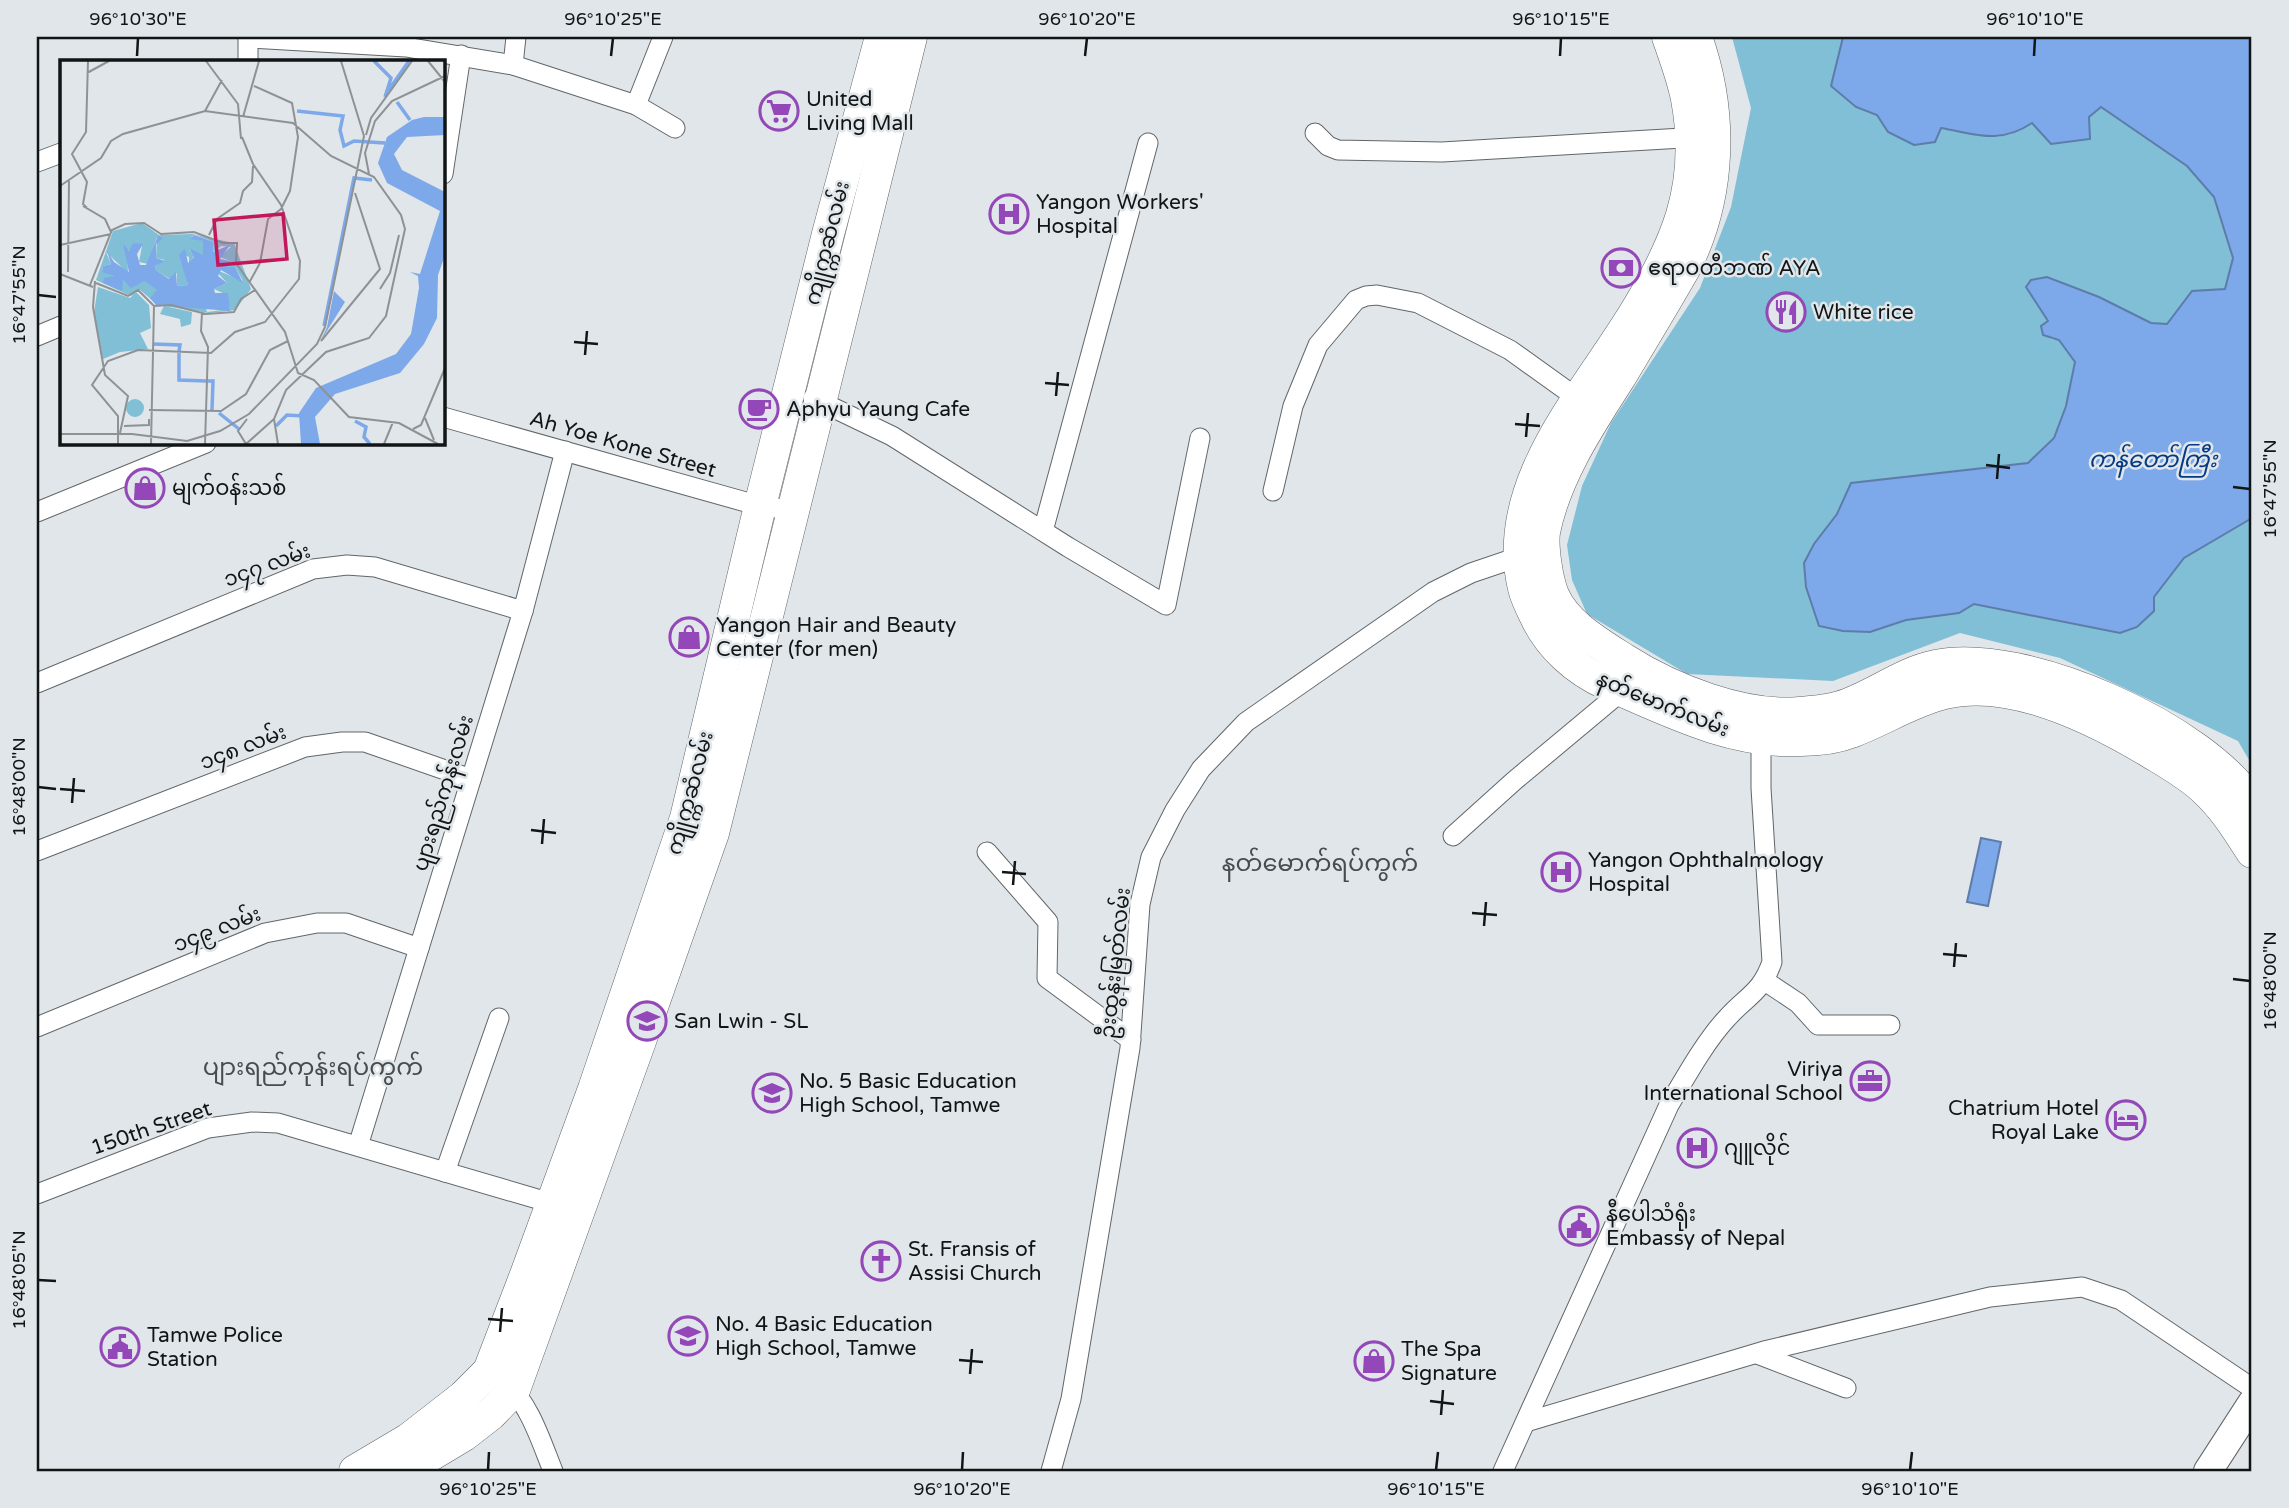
<svg xmlns="http://www.w3.org/2000/svg" width="2289" height="1508" font-family="'Varela Round','Noto Sans Myanmar',sans-serif">
	<style>
		.green { fill: #80bfd5 }
		.water { fill: #7da8e9; stroke: #5d7caa; stroke-width: 2 }
		.lines { fill: none; stroke-linecap: round; stroke-linejoin: round }
		.minor-casing { stroke: #616669; stroke-width: 21 }
		.secondary-casing { stroke: #616669; stroke-width: 30 }
		.primary-casing { stroke: #616669; stroke-width: 33 }
		.minor { stroke: #fff; stroke-width: 19 }
		.secondary { stroke: #fff; stroke-width: 28 }
		.primary { stroke: #fff; stroke-width: 32 }
		.ticks { fill: none; stroke: #121516; stroke-width: 2.5 }
		.labels { text-anchor: middle; stroke-width: 5; stroke-linejoin: round; paint-order: stroke }
		.poi-label { font-size: 21px; fill: #121516; stroke: #e0e6e9; text-anchor: start }
		.street-label { font-size: 21px; fill: #121516; stroke: #e0e6e9 }
		.water-label { font-size: 23px; font-style: italic; fill: #043a85; stroke: #e0e6e9 }
		.quarter-label { font-size: 24px; fill: #474c4f; stroke: #e0e6e9 }
		.inset-river { fill: none; stroke: #7da8e9; stroke-width: 3.5 }
		.inset-road { fill: none; stroke: #8e9295; stroke-width: 2 }
		.view { fill: #c2185b; fill-opacity: 0.15; stroke: #c2185b; stroke-width: 3.5 }
		.inset-edge { fill: none; stroke: #121516; stroke-width: 3.5 }
		.neatline { fill: none; stroke: #121516; stroke-width: 2.5 }
		.ticks-label { font-size: 18px; text-anchor: middle; fill: #121516 }
	</style>
	<rect width="100%" height="100%" fill="#e0e6e9"/>
	<!-- green -->
	<path class="green" d="M 1732,37 L 1843,37 L 1832,86 L 1856,107 L 1877,114 L 1888,132 C 1906,131 1926,126 1943,128 C 1980,133 1997,147 2032,123 L 2090,140 L 2089,117 L 2101,106 L 2187,166 L 2214,197 L 2233,258 L 2225,289 L 2193,291 L 2167,324 L 2151,323 L 2099,297 L 2074,289 L 2026,288 L 2048,321 L 2051,339 L 2059,340 L 2075,362 L 2066,406 L 2054,438 L 2028,463 L 1851,483 L 1837,514 L 1814,544 L 1804,563 L 1806,587 L 1870,632 L 1906,620 L 1959,613 L 1974,604 L 2120,633 L 2154,597 L 2184,558 L 2252,518 L 2252,765 L 2238,741 L 2060,658 L 1960,633 L 1833,681 L 1687,674 L 1587,614 L 1572,580 L 1567,545 L 1582,486 L 1611,423 L 1700,288 L 1731,207 L 1751,108 Z"/>
	<!-- water -->
	<g class="water">
		<path d="M 1843,37 L 2252,37 L 2252,518 L 2184,558 L 2154,597 L 2154,611 L 2137,627 L 2120,633 L 1974,604 L 1959,613 L 1906,620 L 1870,632 L 1843,631 L 1819,626 L 1806,587 L 1804,563 L 1814,544 L 1837,514 L 1851,483 L 2028,463 L 2054,438 L 2066,406 L 2075,362 L 2059,340 L 2043,335 L 2041,326 L 2048,321 L 2026,287 L 2031,280 L 2047,277 L 2099,297 L 2151,323 L 2167,324 L 2192,291 L 2225,289 L 2233,258 L 2214,197 L 2187,166 L 2101,107 L 2089,117 L 2090,139 L 2051,144 L 2032,123 C 1999,145 1976,134 1941,128 L 1935,142 L 1914,145 L 1888,132 L 1877,115 L 1856,107 L 1831,86 Z"/>
		<polygon points="1981,838 2001,842 1988,906 1967,902"/>
	</g>
	<g class="lines">
		<!-- minor casing -->
		<g class="minor-casing">
			<g id="minor">
				<polyline points="248,38 406,47 513,65 636,105 675,128"/>
				<polyline points="248,61 248,37"/>
				<polyline points="513,65 516,37"/>
				<polyline points="636,105 663,37"/>
				<polyline points="1315,133 1328,146 1338,150 1442,152 1700,137"/>
				<polyline points="37,162 61,153"/>
				<polyline points="443,174 461,55"/>
				<polyline points="37,336 61,326"/>
				<polyline points="813,398 892,436 1068,547 1166,605 1200,438"/>
				<polyline points="443,417 760,506 792,510"/>
				<polyline points="1273,491 1293,406 1318,345 1356,300 1366,296 1377,295 1418,303 1510,350 1577,398"/>
				<polyline points="37,512 206,443"/>
				<polyline points="1043,531 1148,143"/>
				<polyline points="37,683 313,569 347,565 375,567 523,611"/>
				<polyline points="1453,836 1514,781 1623,690"/>
				<polyline points="37,851 305,747 342,742 365,742 471,779"/>
				<polyline points="987,852 1048,922 1047,978 1131,1040"/>
				<polyline points="1765,981 1798,1003 1818,1025 1890,1025"/>
				<polyline points="37,1027 265,933 317,923 346,923 419,948"/>
				<polyline points="358,1146 523,611 565,451"/>
				<polyline points="445,1172 499,1018"/>
				<polyline points="37,1194 208,1128 252,1122 278,1123 551,1203"/>
				<polyline points="1757,1354 1846,1388"/>
				<path d="M 506,1384 C 529,1402 542,1444 553,1471"/>
				<polyline points="1526,1422 1764,1351 1990,1297 2082,1287 2121,1300 2252,1388"/>
				<polyline points="1051,1471 1071,1399 1130,1048 1140,904 1151,857 1175,810 1201,769 1246,722 1433,592 1471,573 1530,553"/>
				<path d="M 1503,1471 L 1669,1105 C 1685,1078 1706,1040 1728,1017 C 1748,995 1761,993 1772,962 L 1761,788 L 1761,728"/>
			</g>
		</g>
		<!-- secondary casing -->
		<g class="secondary-casing">
			<polyline id="secondary" points="2208,1471 2252,1403"/>
		</g>
		<!-- primary casing -->
		<g class="primary-casing">
			<g id="primary">
				<path d="M 1668,37 C 1675,57 1683,78 1687,99 C 1694,137 1693,178 1682,215 C 1673,244 1658,274 1642,301 C 1593,387 1498,480 1524,588 C 1526,597 1531,607 1535,615 C 1549,646 1576,670 1607,684 C 1667,710 1733,744 1801,740 C 1817,740 1836,738 1851,732 C 1881,721 1914,700 1945,693 C 2011,677 2095,719 2150,752 C 2168,763 2188,774 2204,789 C 2224,807 2238,830 2252,852"/>
				<path d="M 1696,37 C 1723,113 1721,195 1685,267 C 1664,304 1642,340 1620,377 C 1590,424 1555,476 1544,532 C 1542,548 1547,580 1553,595 C 1565,624 1600,644 1625,660 C 1672,690 1744,718 1800,713 C 1813,712 1828,711 1840,707 C 1873,697 1901,673 1936,666 C 2023,647 2206,729 2252,804"/>
				<polyline points="355,1471 409,1439 463,1397 489,1371 527,1272 594,1089 686,818 760,506 828,234 881,37"/>
				<polyline points="404,1471 464,1435 491,1414 514,1390 640,1041 713,833 911,37"/>
			</g>
		</g>
		<!-- minor -->
		<use href="#minor" class="minor"/>
		<!-- secondary -->
		<use href="#secondary" class="secondary"/>
		<!-- primary -->
		<use href="#primary" class="primary"/>
	</g>
	<!-- ticks -->
	<path class="ticks" d="M 137,56 L 138,38M 611,56 L 613,38M 1085,56 L 1087,38M 1560,56 L 1561,38M 2034,56 L 2035,38M 38,295 L 56,297M 574,342 L 598,344M 585,355 L 587,331M 1045,383 L 1069,385M 1056,396 L 1058,372M 1515,424 L 1540,426M 1526,437 L 1528,413M 1986,465 L 2010,468M 1997,479 L 1999,454M 2233,487 L 2250,489M 38,787 L 56,789M 60,789 L 85,791M 72,803 L 74,778M 531,830 L 556,833M 542,844 L 544,819M 1002,872 L 1026,874M 1013,885 L 1015,861M 1472,913 L 1497,915M 1484,926 L 1486,902M 1943,954 L 1967,956M 1954,967 L 1956,943M 2233,979 L 2250,981M 38,1280 L 56,1281M 488,1319 L 513,1321M 500,1332 L 502,1308M 959,1360 L 983,1362M 970,1374 L 972,1349M 1430,1401 L 1454,1404M 1441,1415 L 1443,1390M 488,1470 L 489,1452M 962,1470 L 963,1452M 1436,1470 L 1438,1452M 1910,1470 L 1912,1452"/>
	<!-- icons -->
	<defs>
		<g id="supermarket-ring" transform="scale(2.0125)"><circle r="9.5" fill="#e0e6e9" stroke="#9347b8" stroke-width="1.5"/><path d="M-6-5.5h2.5l.6 2H6L4.5 2H-2.5L-4.4-4H-6ZM-1.5 3.2a1.3 1.3 0 1 0 .1 0ZM3 3.2a1.3 1.3 0 1 0 .1 0Z" fill="#9347b8"/></g>
		<g id="hospital-ring" transform="scale(2.0125)"><circle r="9.5" fill="#e0e6e9" stroke="#9347b8" stroke-width="1.5"/><path d="M-5-5h3v3.5h4V-5h3V5h-3V1.5h-4V5h-3Z" fill="#9347b8"/></g>
		<g id="bank-ring" transform="scale(2.0125)"><circle r="9.5" fill="#e0e6e9" stroke="#9347b8" stroke-width="1.5"/><path d="M-6-4H6V4H-6ZM0-2.3a2.3 2.3 0 1 0 0 4.6a2.3 2.3 0 1 0 0-4.6Z" fill="#9347b8"/></g>
		<g id="restaurant-ring" transform="scale(2.0125)"><circle r="9.5" fill="#e0e6e9" stroke="#9347b8" stroke-width="1.5"/><path d="M-5-6h1v4h1v-4h1v4h1v-4h1v5L-1.5 .5V6h-2V.5L-5-1ZM5-6V6H3V1.5H1.5Q1.5-4 5-6Z" fill="#9347b8"/></g>
		<g id="cafe-ring" transform="scale(2.0125)"><circle r="9.5" fill="#e0e6e9" stroke="#9347b8" stroke-width="1.5"/><path d="M-5.5-4.5H6V0H3Q3 3.5 0 3.5H-2.5Q-5.5 3.5-5.5 0ZM3-3.2v2h1.7v-2ZM-6 4.5H4V6H-6Z" fill="#9347b8"/></g>
		<g id="shop-ring" transform="scale(2.0125)"><circle r="9.5" fill="#e0e6e9" stroke="#9347b8" stroke-width="1.5"/><path d="M-5-2.5h2.3a2.7 3.5 0 0 1 5.4 0H5L5.5 6h-11ZM-1.5-2.5h3a1.5 2.3 0 0 0-3 0Z" fill="#9347b8"/></g>
		<g id="school-ring" transform="scale(2.0125)"><circle r="9.5" fill="#e0e6e9" stroke="#9347b8" stroke-width="1.5"/><path d="M0-5L7-2L0 1L-7-2ZM-4 1L0 2.5L4 1V4Q0 6-4 4Z" fill="#9347b8"/></g>
		<g id="office-ring" transform="scale(2.0125)"><circle r="9.5" fill="#e0e6e9" stroke="#9347b8" stroke-width="1.5"/><path d="M-6-3h4V-5.5h4V-3h4V5H-6ZM-1-4.5V-3h2v-1.5ZM-6 0V1H6V0Z" fill="#9347b8"/></g>
		<g id="hotel-ring" transform="scale(2.0125)"><circle r="9.5" fill="#e0e6e9" stroke="#9347b8" stroke-width="1.5"/><path d="M-6-4.5h1.5V1H6V5H4.5V3h-9V5H-6ZM-4 0a1.8 1.8 0 1 1 3.6 0ZM.5 0V-2.5h3Q6-2.5 6 0Z" fill="#9347b8"/></g>
		<g id="civic-ring" transform="scale(2.0125)"><circle r="9.5" fill="#e0e6e9" stroke="#9347b8" stroke-width="1.5"/><path d="M-.6-6.5H3V-4.5H.6V-3L4-1V1h2V6H-6V1h2V-1L-.6-3ZM-1.2 2.5V6h2.4V2.5Z" fill="#9347b8"/></g>
		<g id="church-ring" transform="scale(2.0125)"><circle r="9.5" fill="#e0e6e9" stroke="#9347b8" stroke-width="1.5"/><path d="M-1.2-6h2.4v3.5h3.3v2.4h-3.3V6h-2.4V-.1h-3.3v-2.4h3.3Z" fill="#9347b8"/></g>
	</defs>
	<g fill-rule="evenodd">
		<use href="#supermarket-ring" x="779" y="111"/>
		<use href="#hospital-ring" x="1009" y="214"/>
		<use href="#bank-ring" x="1621" y="268"/>
		<use href="#restaurant-ring" x="1786" y="312"/>
		<use href="#cafe-ring" x="759" y="409"/>
		<use href="#shop-ring" x="145" y="488"/>
		<use href="#shop-ring" x="689" y="637"/>
		<use href="#hospital-ring" x="1561" y="872"/>
		<use href="#school-ring" x="647" y="1021"/>
		<use href="#office-ring" x="1870" y="1081"/>
		<use href="#school-ring" x="772" y="1093"/>
		<use href="#hotel-ring" x="2126" y="1120"/>
		<use href="#hospital-ring" x="1697" y="1148"/>
		<use href="#civic-ring" x="1579" y="1226"/>
		<use href="#church-ring" x="881" y="1261"/>
		<use href="#school-ring" x="688" y="1336"/>
		<use href="#civic-ring" x="120" y="1347"/>
		<use href="#shop-ring" x="1374" y="1361"/>
	</g>
	<g class="labels">
		<!-- poi labels -->
		<g class="poi-label">
			<text x="806" y="106">United<tspan x="806" dy="24">Living Mall</tspan></text>
			<text x="1036" y="209">Yangon Workers'<tspan x="1036" dy="24">Hospital</tspan></text>
			<text x="1648" y="275">ဧရာဝတီဘဏ် AYA</text>
			<text x="1813" y="319">White rice</text>
			<text x="786" y="416">Aphyu Yaung Cafe</text>
			<text x="172" y="495">မျက်ဝန်းသစ်</text>
			<text x="716" y="632">Yangon Hair and Beauty<tspan x="716" dy="24">Center (for men)</tspan></text>
			<text x="1588" y="867">Yangon Ophthalmology<tspan x="1588" dy="24">Hospital</tspan></text>
			<text x="674" y="1028">San Lwin - SL</text>
			<text x="1843" y="1076" text-anchor="end">Viriya<tspan x="1843" dy="24">International School</tspan></text>
			<text x="799" y="1088">No. 5 Basic Education<tspan x="799" dy="24">High School, Tamwe</tspan></text>
			<text x="2099" y="1115" text-anchor="end">Chatrium Hotel<tspan x="2099" dy="24">Royal Lake</tspan></text>
			<text x="1724" y="1155">ဂျူလိုင်</text>
			<text x="1606" y="1221">နီပေါသံရုံး<tspan x="1606" dy="24">Embassy of Nepal</tspan></text>
			<text x="908" y="1256">St. Fransis of<tspan x="908" dy="24">Assisi Church</tspan></text>
			<text x="715" y="1331">No. 4 Basic Education<tspan x="715" dy="24">High School, Tamwe</tspan></text>
			<text x="147" y="1342">Tamwe Police<tspan x="147" dy="24">Station</tspan></text>
			<text x="1401" y="1356">The Spa<tspan x="1401" dy="24">Signature</tspan></text>
		</g>
		<!-- street labels -->
		<g class="street-label">
			<text transform="translate(827 243) rotate(-76)" y="7">ကျိုက္ကဆံလမ်း</text>
			<text transform="translate(623 444) rotate(16)" y="7">Ah Yoe Kone Street</text>
			<text transform="translate(267 565) rotate(-20)" y="7">၁၄၇ လမ်း</text>
			<text transform="translate(1663 704) rotate(22)" y="7">နတ်မောက်လမ်း</text>
			<text transform="translate(243 747) rotate(-21)" y="7">၁၄၈ လမ်း</text>
			<text transform="translate(443 793) rotate(-73)" y="7">ပျားရည်ကုန်းလမ်း</text>
			<text transform="translate(690 793) rotate(-75)" y="7">ကျိုက္ကဆံလမ်း</text>
			<text transform="translate(217 929) rotate(-21)" y="7">၁၄၉ လမ်း</text>
			<text transform="translate(1115 963) rotate(-84)" y="7">ဦးထွန်းမြတ်လမ်း</text>
			<text transform="translate(151 1128) rotate(-19)" y="7">150th Street</text>
		</g>
		<!-- water labels -->
		<g class="water-label">
			<text x="2153" y="467">ကန်တော်ကြီး</text>
		</g>
		<!-- quarter labels -->
		<g class="quarter-label">
			<text x="1320" y="871">နတ်မောက်ရပ်ကွက်</text>
			<text x="313" y="1075">ပျားရည်ကုန်းရပ်ကွက်</text>
		</g>
	</g>
	<!-- overview -->
	<g transform="translate(60 60)">
		<rect width="385" height="385" fill="#e0e6e9"/>
		<path d="M 82,163 L 99,175 L 132,174 L 174,183 L 191,229 L 175,250 L 149,253 L 98,245 L 80,230 L 71,236 L 36,220 L 53,171 ZM 135,175 L 154,182 L 153,192 L 161,186 L 171,187 L 159,197 L 171,201 L 167,207 L 175,207 L 183,221 L 159,211 L 156,203 L 144,208 L 145,213 L 158,213 L 167,223 L 154,229 L 165,234 L 170,249 L 147,252 L 146,247 L 92,237 L 99,231 L 83,220 L 70,226 L 63,220 L 58,227 L 44,222 L 55,216 L 52,212 L 42,212 L 43,206 L 51,204 L 46,192 L 68,213 L 67,190 L 72,191 L 73,183 L 82,186 L 79,202 L 88,204 L 97,177 L 96,198 L 105,200 L 95,206 L 96,210 L 110,219 L 117,213 L 117,226 L 128,225 L 121,194 L 129,197 L 129,203 L 134,196 L 129,189 L 142,196 L 144,193 L 143,181 L 131,177 ZM 38,227 L 70,238 L 76,232 L 89,245 L 91,268 L 80,273 L 88,289 L 60,292 L 43,299 L 34,252 ZM 104,246 L 132,252 L 131,264 L 121,267 L 120,259 L 100,254 ZM66 348a9 9 0 1 1 18 0a9 9 0 1 1-18 0Z" fill="#80bfd5" fill-rule="evenodd"/>
		<path d="M 364,57 L 385,57 L 385,75 L 347,77 L 334,94 L 342,110 L 385,132 L 385,195 L 378,215 L 377,258 L 364,284 L 340,313 L 275,334 L 255,357 L 260,384 L 241,384 L 239,353 L 256,328 L 336,294 L 351,274 L 359,228 L 358,216 L 350,212 L 360,214 L 380,151 L 327,123 L 318,103 L 327,77 L 352,60 ZM 134,175 L 154,182 L 153,192 L 170,185 L 160,199 L 171,201 L 167,207 L 175,207 L 183,223 L 161,210 L 158,216 L 167,223 L 154,229 L 155,233 L 168,233 L 170,251 L 96,245 L 90,238 L 97,230 L 84,221 L 71,228 L 63,220 L 62,231 L 43,223 L 44,218 L 55,216 L 42,212 L 43,206 L 51,204 L 47,191 L 54,202 L 69,212 L 63,184 L 69,191 L 73,183 L 83,184 L 77,194 L 80,205 L 86,205 L 98,176 L 103,178 L 96,184 L 96,198 L 105,201 L 95,206 L 96,210 L 109,219 L 116,212 L 117,226 L 128,225 L 119,195 L 125,189 L 128,203 L 134,197 L 129,188 L 143,195 L 143,181 L 130,179 ZM 274,231 L 285,242 L 260,282 L 267,267 Z" fill="#7da8e9"/>
		<path class="inset-river" d="M 314,1 L 331,18 L 325,37M 328,31 L 349,1M 337,42 L 350,60M 237,51 L 283,56 L 280,70 L 284,86 L 294,81 L 325,83M 264,266 L 294,118 L 312,120M 93,284 L 120,285 L 119,291M 119,293 L 119,320 L 146,321M 148,321 L 153,321 L 152,350M 159,353 L 179,369M 295,361 L 306,367 L 304,377 L 310,384M 216,366 L 227,355 L 244,356"/>
		<path class="inset-road" d="M 146,1 L 178,44 L 181,79M 368,1 L 385,22M 27,13 L 49,1M 145,51 L 162,20M 183,57 L 199,1M 306,75 L 311,58 L 352,1M 309,114 L 305,93 L 315,61 L 332,41 L 385,16M 0,126 L 41,98 L 51,81 L 63,74 L 145,51 L 233,63 L 271,96 L 314,117 L 341,155 L 345,169 L 326,256 L 309,278 L 266,292 L 226,330 L 214,359 L 218,384M 23,146 L 45,159 L 51,172M 27,148 L 23,144 L 27,122 L 12,94 L 26,72 L 28,1M 149,175 L 157,159 L 180,143 L 183,131 L 192,122 L 193,106M 0,185 L 51,174M 8,212 L 9,119M 0,214 L 33,227M 35,221 L 33,247 L 45,315 L 68,336 L 60,373M 36,223 L 68,236 L 78,230 L 94,246 L 111,245 L 146,254 L 174,252 L 181,239 L 195,230M 189,223 L 200,203 L 208,159 L 221,149 L 230,131 L 238,77 L 232,43 L 194,26M 30,225 L 52,170 L 65,164 L 84,163 L 101,174 L 134,172 L 163,183 L 177,183 L 176,203 L 225,272 L 238,313 L 254,320 L 289,357 L 339,363 L 378,384M 320,229 L 330,213 L 339,175M 142,253 L 141,271 L 148,287 L 145,384M 261,281 L 320,209 L 295,133M 0,320 L 0,384M 89,350 L 161,351 L 186,334 L 210,290 L 228,281M 365,358 L 374,380M 64,366 L 89,365 L 89,359M 353,369 L 361,365 L 385,308M 0,374 L 72,374 L 127,381 L 160,371 L 189,354 L 257,284 L 265,267 L 304,76 L 281,1M 58,384 L 58,356 L 32,325 L 48,301 L 78,290 L 151,293 L 175,272 L 205,262 L 239,219 L 240,201 L 221,145 L 193,104 L 182,77M 91,384 L 94,246M 186,384 L 214,359M 186,384 L 178,371 L 187,359M 324,384 L 333,362"/>
		<path class="view" d="M 223,154 L 227,199 L 158,205 L 154,160 Z"/>
		<rect width="385" height="385" class="inset-edge"/>
	</g>
	<!-- border -->
	<rect width="2289" height="1508" fill="none" stroke="#e0e6e9" stroke-width="77"/>
	<rect x="38" y="38" width="2212" height="1432" class="neatline"/>
	<g class="ticks-label">
		<text x="138" y="25">96°10'30"E</text>
		<text x="613" y="25">96°10'25"E</text>
		<text x="1087" y="25">96°10'20"E</text>
		<text x="1561" y="25">96°10'15"E</text>
		<text x="2035" y="25">96°10'10"E</text>
		<text transform="translate(19 295) rotate(-90)" y="6">16°47'55"N</text>
		<text transform="translate(2270 489) rotate(-90)" y="6">16°47'55"N</text>
		<text transform="translate(19 787) rotate(-90)" y="6">16°48'00"N</text>
		<text transform="translate(2270 981) rotate(-90)" y="6">16°48'00"N</text>
		<text transform="translate(19 1280) rotate(-90)" y="6">16°48'05"N</text>
		<text x="488" y="1495">96°10'25"E</text>
		<text x="962" y="1495">96°10'20"E</text>
		<text x="1436" y="1495">96°10'15"E</text>
		<text x="1910" y="1495">96°10'10"E</text>
	</g>
</svg>
